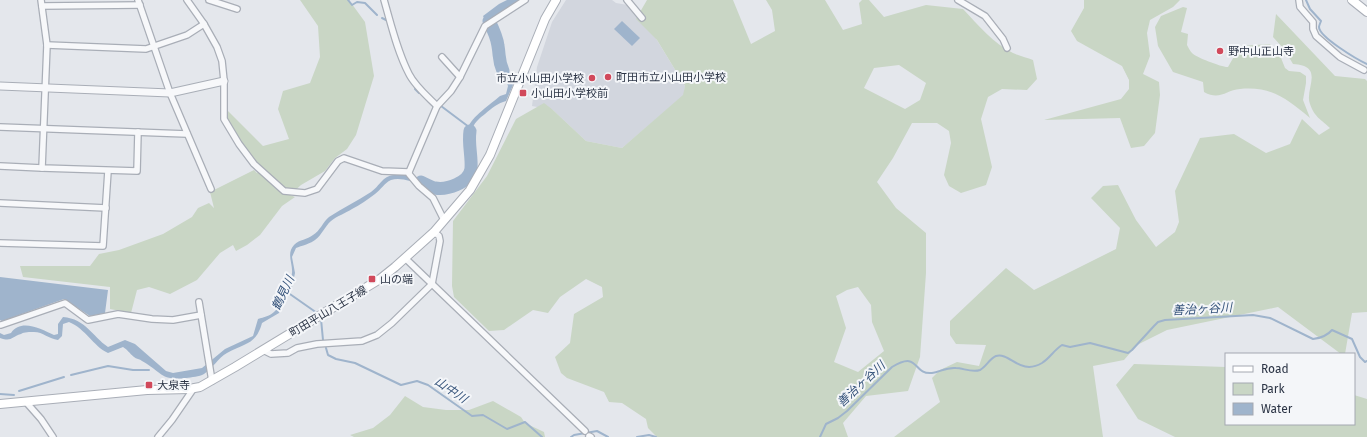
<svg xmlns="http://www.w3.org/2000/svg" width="1367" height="437" font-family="'Fira Sans','Noto Sans JP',sans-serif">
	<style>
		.built { fill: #d2d6de }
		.green { fill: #c9d6c5; fill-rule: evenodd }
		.water { fill: #9fb4cc }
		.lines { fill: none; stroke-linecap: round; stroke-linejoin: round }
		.stream { stroke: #9fb4cc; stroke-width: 2 }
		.river { stroke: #9fb4cc; stroke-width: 13 }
		.minor-casing { stroke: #a9aeb7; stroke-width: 8 }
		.tertiary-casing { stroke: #a9aeb7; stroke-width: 9 }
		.secondary-casing { stroke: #a9aeb7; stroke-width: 10 }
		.minor { stroke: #f7f8fa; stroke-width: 5.5 }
		.tertiary { stroke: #f7f8fa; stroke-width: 7 }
		.secondary { stroke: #fff; stroke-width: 8 }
		.poi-dot { fill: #d1495b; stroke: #f4f6f9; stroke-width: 1.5 }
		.labels { text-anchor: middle; stroke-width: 4; stroke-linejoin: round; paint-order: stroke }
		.poi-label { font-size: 11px; fill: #2b3445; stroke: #f4f6f9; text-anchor: start }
		.street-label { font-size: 11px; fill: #2b3445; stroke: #f4f6f9 }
		.water-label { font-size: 12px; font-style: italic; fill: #34527a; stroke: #f4f6f9 }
	</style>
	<rect width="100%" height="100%" fill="#e4e7ec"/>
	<!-- built -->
	<polygon class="built" points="566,0 612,0 616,3 628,5 655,37 685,86 684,95 622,148 586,141 553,110 532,106 537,67 552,22"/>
	<!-- green -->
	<g class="green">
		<polygon points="300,0 349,0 365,22 374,76 356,135 347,149 335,158 325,171 301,185 290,195 295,197 282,206 260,235 247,245 236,251 233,245 220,253 197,280 170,294 149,287 137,290 131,313 110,309 110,287 23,277 20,266 90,266 99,254 119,250 163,234 192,217 198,208 209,203 214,208 210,192 254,170 257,173 262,169 228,125 228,111 263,146 289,139 278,109 283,91 310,83 320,57 318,26"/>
		<path d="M 647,0 L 733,0 L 751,44 L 775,31 L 772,10 L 766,0 L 825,0 L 843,30 L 862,24 L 859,3 L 862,0 L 869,0 L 884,17 L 926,5 L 963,9 C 978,25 993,43 1013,53 C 1019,56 1027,58 1033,60 L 1037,79 L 1027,90 L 1002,89 L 988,97 L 981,119 L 992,167 L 986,185 L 961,193 L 949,186 L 944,175 L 951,143 L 949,131 L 937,123 L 912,123 L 893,158 L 877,182 L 896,208 L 926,233 L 926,273 L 920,357 L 908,391 L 866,396 L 843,423 L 848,437 L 657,437 L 648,428 L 646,419 L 622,403 L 609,402 L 604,392 L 567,378 L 561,373 L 555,357 L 570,343 L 574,314 L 603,297 L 602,287 L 586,279 L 560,297 L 548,313 L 533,310 L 504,330 L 489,331 L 454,297 L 452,286 L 453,221 L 487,176 L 516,119 L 544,103 L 553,110 L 586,141 L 622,148 L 683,95 L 685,86 L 657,40 L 636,19 ZM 899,65 L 926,83 L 920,100 L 905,109 L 864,88 L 874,68 ZM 858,287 L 871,305 L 872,322 L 884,351 L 858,372 L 834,362 L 846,328 L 836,296 L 847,290 Z"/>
		<polygon points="1084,0 1180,0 1173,7 1150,20 1147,33 1150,56 1143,74 1159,82 1160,95 1155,133 1144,146 1131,148 1120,118 1044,120 1121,99 1129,89 1129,80 1122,66 1077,41 1071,31 1084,8"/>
		<path d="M 1183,7 L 1187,8 L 1181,32 L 1188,34 L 1187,45 C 1188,47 1190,51 1192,53 C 1195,57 1224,68 1228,67 L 1240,46 L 1270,44 L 1281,58 L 1285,68 L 1289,71 L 1300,72 L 1306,76 L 1306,83 L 1303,100 L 1310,118 C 1287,99 1272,86 1240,89 C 1226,90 1220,101 1204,92 L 1203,82 L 1173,72 L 1158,46 L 1155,27 L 1161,16 Z"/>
		<path d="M 1276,14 L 1335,76 L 1365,79 L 1367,81 L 1367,312 L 1352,313 L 1345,354 L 1341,354 L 1278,307 L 1167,330 L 1137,345 L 1124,360 L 1093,366 L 1103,437 L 894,437 L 940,402 L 932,378 L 940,370 L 957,362 L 979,366 L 986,345 L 956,344 L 950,335 L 950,321 L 1006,268 L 1034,290 L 1116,249 L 1120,228 L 1091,198 L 1103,186 L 1118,185 L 1136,220 L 1156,247 L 1175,232 L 1179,222 L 1175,191 L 1200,138 L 1234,134 L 1266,153 L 1290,144 L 1302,119 L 1319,135 L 1330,128 C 1321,119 1315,118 1310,104 C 1304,89 1326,66 1293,64 L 1284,49 L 1273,37 Z"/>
		<polygon points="1134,364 1226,367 1226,424 1354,424 1354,395 1367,399 1367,437 1175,437 1138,419 1116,385"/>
		<polygon points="405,396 423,407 446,410 469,410 493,401 521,417 525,423 544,432 545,437 354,437 350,435 373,428 390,415"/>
	</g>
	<!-- water -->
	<g class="water">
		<path d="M 507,0 L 520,0 L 490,19 L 492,25 L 499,34 L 501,43 L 501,58 L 513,85 L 506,101 C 498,103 492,108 485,114 C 481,117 475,122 473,127 C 465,145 478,170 464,186 C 446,205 412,173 391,180 C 384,183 381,190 375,194 C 368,199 360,205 352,209 C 346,213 337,216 331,221 C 325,226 322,235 315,240 C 312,243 301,246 296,248 L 292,257 L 295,273 L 292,287 L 284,301 L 279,313 L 262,323 C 256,345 245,343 227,353 C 218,358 213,368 204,374 C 199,377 192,377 186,378 C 160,381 162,372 142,361 C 140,359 136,359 134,357 C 129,353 128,350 123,347 L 108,353 C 93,346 86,329 69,322 L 63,324 L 62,336 L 58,340 C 49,339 43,332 34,332 C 30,332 24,332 21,334 C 11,337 12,342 0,338 L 0,333 L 4,335 L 11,333 C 21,318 41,329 54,335 L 58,334 L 58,324 L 63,317 C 86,319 92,336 108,347 L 125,340 L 135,344 L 166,371 L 173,373 L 202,368 L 225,349 L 253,336 L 258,319 C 264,317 270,316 274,312 C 281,307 291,281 292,273 C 293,263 286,254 294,245 C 300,239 307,240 313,235 C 320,231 323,222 329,217 C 343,208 357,201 371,192 C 380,186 382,176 394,175 C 401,174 409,175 415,178 C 429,182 443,195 458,186 C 475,175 462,144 468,128 C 471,117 491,104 500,96 L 506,94 L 508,86 L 498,61 L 499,53 L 498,42 L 495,35 L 489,28 L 483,16 L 499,4 Z"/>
		<polygon points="622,21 640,38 632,46 614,29"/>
		<polygon points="0,277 108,290 105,313 90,316 64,299 2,321 0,320"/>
	</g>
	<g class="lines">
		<!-- stream -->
		<g class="stream">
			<polyline points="348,0 352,5 357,2 365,3 377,15"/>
			<path d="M 1306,0 L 1310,9 L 1321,21 C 1321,21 1319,26 1319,27 C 1319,37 1358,60 1367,64"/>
			<polyline points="382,18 388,21"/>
			<polyline points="415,89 419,93"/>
			<polyline points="441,106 469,127"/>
			<polyline points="287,292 317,313"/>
			<polyline points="321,319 323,340"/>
			<polyline points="326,348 328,355 336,359 355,363 401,385 417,381 428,385 472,416 483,415 507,429 525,422 542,437"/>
			<polyline points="71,375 108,366 133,370 149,370"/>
			<polyline points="19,391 64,377"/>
			<polyline points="0,394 14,395"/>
			<polyline points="571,437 574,435 597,431 608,437"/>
			<polyline points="637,437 649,435 656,437"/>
			<path d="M 820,437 L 826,424 L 838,418 L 847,411 L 892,367 C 920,350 912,375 932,373 C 940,372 946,367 956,368 C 963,368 972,373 980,370 C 986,367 990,358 996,356 C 1010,352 1020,376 1042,363 C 1050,358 1054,350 1062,345 L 1070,347 L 1090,343 L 1128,353 L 1132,350 L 1154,326 L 1158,322 L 1165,320 L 1253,315 L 1270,318 L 1313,339 C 1321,338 1327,336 1332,330 L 1352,339 L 1360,357 L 1365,362 L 1367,361"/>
		</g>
		<!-- river -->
		<g class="river">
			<path d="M 489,21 C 493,29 497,37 498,46 C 500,57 498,59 503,71"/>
			<path d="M 421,182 C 425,184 430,187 435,188 C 447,190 469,183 471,169 C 472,156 468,144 470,131"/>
		</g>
		<!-- minor casing -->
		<g class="minor-casing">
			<g id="minor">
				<polyline points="41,0 47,45 42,168 137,171 138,132"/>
				<polyline points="138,0 170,93 211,189"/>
				<polyline points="187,0 204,24 217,47 222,61 224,81 224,119 239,144 254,164 284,191 305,193 317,189 338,161 344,158 382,171 409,172"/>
				<polyline points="209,0 237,9"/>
				<path d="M 384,0 C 391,24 397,51 409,74 C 415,86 427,96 437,106"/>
				<polyline points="627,0 642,18"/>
				<polyline points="958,0 985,16 1003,39 1007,48"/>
				<polyline points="1299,0 1300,7 1313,22 1313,29 1316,36 1340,57 1364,70"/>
				<polyline points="42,6 140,5"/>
				<polyline points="47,45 146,49 187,35 204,24"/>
				<polyline points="442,57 460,77"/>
				<polyline points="0,127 187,134"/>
				<polyline points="0,166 42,168"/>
				<polyline points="0,203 106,208"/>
				<polyline points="444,220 433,198 419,186 409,174 409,172 437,106 451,91 460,77 485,26 525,0"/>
				<polyline points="0,243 103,246 108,171"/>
				<polyline points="405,258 585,431"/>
				<polyline points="199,302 212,381"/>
				<polyline points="0,325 1,325 65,303 88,320 118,314 152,319 173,320 201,315"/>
				<polyline points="263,350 271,354 288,353 297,348 317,344 362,341 377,335 392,323 432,284 440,241 439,236 434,232"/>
				<polyline points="26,402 41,419 53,437"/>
				<polyline points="589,436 591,437"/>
				<polyline points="158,437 172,420 194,388"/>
			</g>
		</g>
		<!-- tertiary casing -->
		<g class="tertiary-casing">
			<polyline id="tertiary" points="0,86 170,93 224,81"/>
		</g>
		<!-- secondary casing -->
		<g class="secondary-casing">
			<g id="secondary">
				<polyline points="1352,0 1367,12"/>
				<polyline points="0,404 147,390 189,389 200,387 235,367 380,279 395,267 434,232 470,190 490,155 545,19 556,0"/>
			</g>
		</g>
		<!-- minor -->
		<use href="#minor" class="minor"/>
		<!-- tertiary -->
		<use href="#tertiary" class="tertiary"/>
		<!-- secondary -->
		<use href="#secondary" class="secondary"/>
	</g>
	<!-- markers -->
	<g class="poi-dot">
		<circle cx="1220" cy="51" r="4"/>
		<circle cx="608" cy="77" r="4"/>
		<circle cx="592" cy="78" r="4"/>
		<rect x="519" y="89" width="8" height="8" rx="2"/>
		<rect x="368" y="275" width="8" height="8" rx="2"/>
		<rect x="145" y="381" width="8" height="8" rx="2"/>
	</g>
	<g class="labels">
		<!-- poi labels -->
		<g class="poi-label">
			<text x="1228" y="55">野中山正山寺</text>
			<text x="616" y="81">町田市立小山田小学校</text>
			<text x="584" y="82" text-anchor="end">市立小山田小学校</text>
			<text x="531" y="97">小山田小学校前</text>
			<text x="380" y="283">山の端</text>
			<text x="157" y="389">大泉寺</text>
		</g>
		<!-- street labels -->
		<g class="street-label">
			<text transform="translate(328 311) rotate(-31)" y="4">町田平山八王子線</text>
		</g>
		<!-- water labels -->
		<g class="water-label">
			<text transform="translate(283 293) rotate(-65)" y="4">鶴見川</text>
			<text transform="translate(1202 309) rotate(-3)" y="4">善治ヶ谷川</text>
			<text transform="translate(861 384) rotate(-43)" y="4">善治ヶ谷川</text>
			<text transform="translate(451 390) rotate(34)" y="4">山中川</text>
		</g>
	</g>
	<!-- legend -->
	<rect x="1225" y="353" width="130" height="72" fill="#f4f6f9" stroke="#a4a8b1"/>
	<rect x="1233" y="366" width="20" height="6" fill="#ffffff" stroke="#a4a8b1"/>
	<text x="1261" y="373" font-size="12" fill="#2b3445">Road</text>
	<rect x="1233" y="383" width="20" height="12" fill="#c9d6c5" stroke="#a4a8b1"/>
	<text x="1261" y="393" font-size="12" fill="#2b3445">Park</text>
	<rect x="1233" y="403" width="20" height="12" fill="#9fb4cc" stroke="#a4a8b1"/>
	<text x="1261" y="413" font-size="12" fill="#2b3445">Water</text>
</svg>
